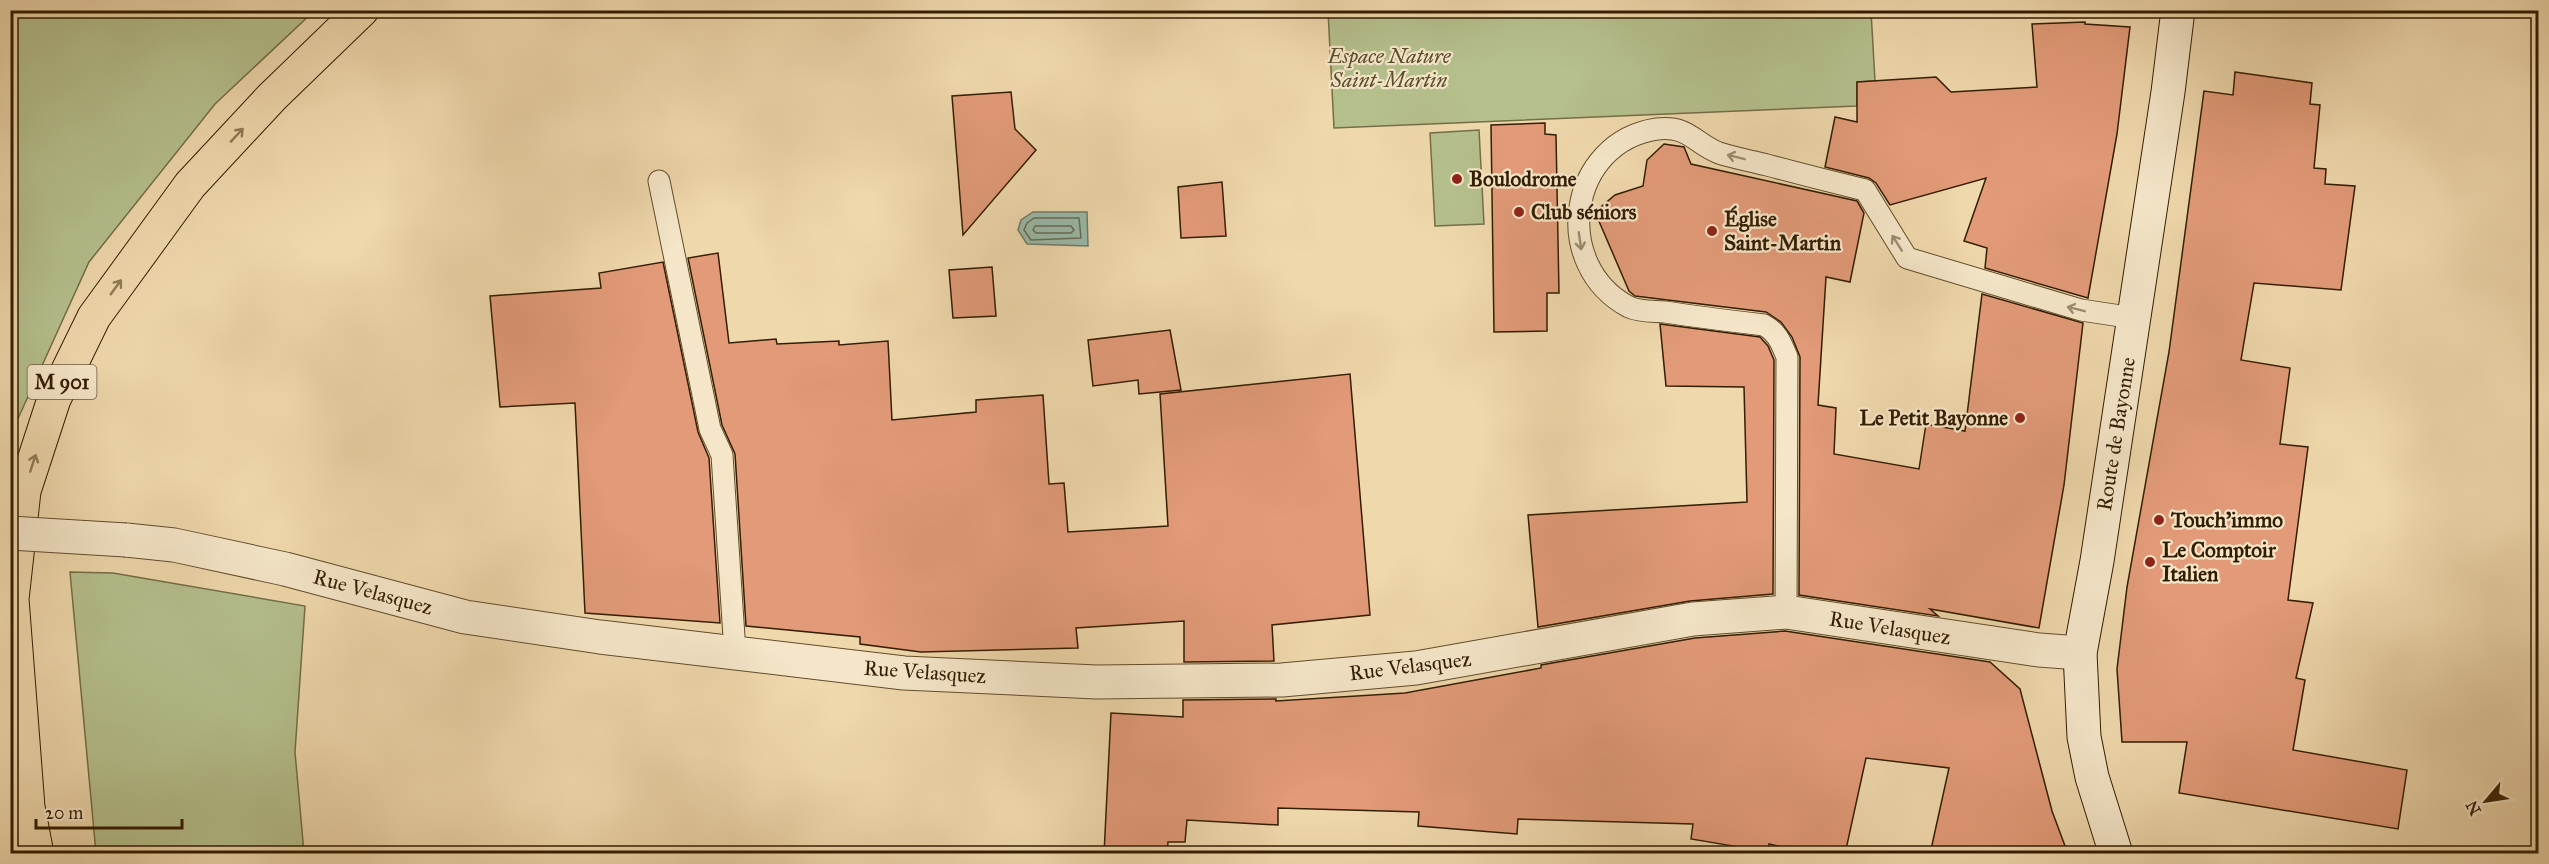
<svg xmlns="http://www.w3.org/2000/svg" width="2549" height="864" font-family="'IM FELL Great Primer',serif">
	<style>
		.green { fill: #b5c08d; stroke: #746e46; stroke-width: 1.5 }
		.water { fill: #9abaab; stroke: #717b67; stroke-width: 1.5 }
		.lines { fill: none; stroke-linecap: round; stroke-linejoin: round }
		.shore { stroke: #666c56; stroke-width: 1.5 }
		.building { fill: #e29a78; stroke: #331d00; stroke-width: 1.5 }
		.lane-casing { stroke: #624c2b; stroke-width: 23 }
		.street-casing { stroke: #624c2b; stroke-width: 35 }
		.secondary-casing { stroke: #331d00; stroke-width: 35 }
		.highway-casing { stroke: #331d00; stroke-width: 35 }
		.lane { stroke: #f5e6c9; stroke-width: 21 }
		.street { stroke: #f5e6c9; stroke-width: 33 }
		.secondary { stroke: #f5e6c9; stroke-width: 33 }
		.highway { stroke: #efd8ac; stroke-width: 33 }
		.street-bridge-casing { stroke: #624c2b; stroke-width: 35; stroke-linecap: butt }
		.street-bridge { stroke: #f5e6c9; stroke-width: 33 }
		.oneway { stroke: #917a56 }
		.oneway2 { stroke: #9e8c6f }
		.poi-dot { fill: #8f2418; stroke: #f5e6c9; stroke-width: 2 }
		.labels { text-anchor: middle; stroke-width: 4.5; stroke-linejoin: round; paint-order: stroke }
		.shield { fill: #f5e6c9; stroke: #6d593c; stroke-width: 1.5 }
		.shield-label { font-size: 20px; font-weight: bold; fill: #331d00 }
		.park-label { font-size: 21px; font-style: italic; fill: #5a4e2a; stroke: #f5e6c9 }
		.poi-label { font-size: 21px; font-weight: bold; fill: #331d00; stroke: #f5e6c9; text-anchor: start }
		.street-label { font-size: 21px; fill: #331d00; stroke: #f5e6c9 }
	</style>
	<rect width="100%" height="100%" fill="#efd8ac"/>
	<filter id="stains"><feTurbulence type="fractalNoise" baseFrequency=".00333" numOctaves="4"/><feColorMatrix values="0 0 0 0 .2 0 0 0 0 .09 0 0 0 0 .02 0 0 0 .5 -.17"/></filter>
	<radialGradient id="worn" r=".72"><stop offset=".6" stop-color="#630" stop-opacity="0"/><stop offset="1" stop-color="#630" stop-opacity=".3"/></radialGradient>
	<!-- green -->
	<g class="green">
		<polygon points="11,10 314,11 215,104 89,262 11,434"/>
		<polygon points="1328,11 1871,11 1875,81 1857,82 1857,106 1334,128"/>
		<polygon points="1479,130 1484,224 1435,226 1430,133"/>
		<polygon points="70,572 113,573 305,606 295,752 304,853 96,853"/>
	</g>
	<!-- water -->
	<polygon class="water" points="1033,212 1087,212 1088,246 1027,244 1018,230 1021,220"/>
	<g class="lines">
		<!-- shore -->
		<g class="shore">
			<polygon points="1034,218 1079,218 1081,238 1031,240 1024,230 1027,223"/>
			<polygon points="1035,226 1071,226 1074,230 1071,233 1036,233 1033,230"/>
		</g>
	</g>
	<!-- building -->
	<g class="building">
		<polygon points="2085,22 2085,24 2130,27 2117,134 2088,298 1985,268 1987,248 1964,241 1986,178 1890,205 1876,183 1869,178 1825,167 1835,117 1857,122 1857,82 1936,77 1951,92 2037,87 2032,24"/>
		<polygon points="2235,72 2312,83 2310,104 2320,105 2314,168 2326,169 2325,184 2355,186 2341,290 2254,283 2241,360 2290,368 2280,444 2308,447 2288,600 2313,603 2296,678 2305,680 2293,750 2407,770 2398,829 2179,793 2187,742 2122,742 2117,669 2127,587 2169,352 2204,91 2233,95"/>
		<polygon points="1011,92 1015,129 1036,150 963,235 952,96"/>
		<polygon points="1545,123 1545,134 1556,135 1559,293 1547,293 1547,331 1494,332 1491,125"/>
		<polygon points="1664,144 1684,147 1691,164 1857,201 1864,213 1850,282 1826,277 1818,405 1836,408 1834,454 1919,469 1926,424 1965,431 1982,294 2083,323 2064,485 2039,628 1930,609 1938,616 1799,595 1800,357 1792,337 1781,322 1766,312 1635,296 1629,291 1595,212 1615,195 1643,186 1647,160"/>
		<polygon points="1222,182 1226,236 1181,238 1178,187"/>
		<polygon points="718,253 729,343 776,339 777,344 839,341 839,345 888,341 892,420 976,412 976,400 1043,395 1049,484 1064,483 1068,532 1168,526 1160,394 1350,374 1370,615 1272,625 1274,661 1184,662 1184,621 1076,628 1078,648 921,652 860,644 860,637 746,626 735,454 722,425 688,258"/>
		<polygon points="663,262 698,432 709,458 720,623 585,613 575,403 500,407 490,296 601,288 599,273"/>
		<polygon points="992,267 996,316 953,318 949,270"/>
		<polygon points="1660,324 1760,337 1768,346 1774,360 1773,594 1690,601 1538,627 1528,515 1747,502 1744,387 1666,386"/>
		<polygon points="1170,330 1181,390 1139,394 1138,380 1093,386 1088,340"/>
		<polygon points="1785,631 1990,662 2020,689 2052,811 2068,854 1930,854 1949,768 1866,758 1845,854 1813,854 1769,844 1768,852 1691,839 1693,824 1518,819 1517,834 1418,826 1419,812 1278,808 1278,825 1187,820 1185,842 1168,842 1167,854 1104,854 1111,713 1183,717 1183,700 1276,699 1276,701 1405,693 1541,668 1541,665 1695,638"/>
	</g>
	<g class="lines">
		<!-- lane casing -->
		<g class="lane-casing">
			<g id="lane">
				<polyline points="659,181 710,429 722,455 735,652"/>
				<path d="M 1786,612 L 1787,357 C 1781,343 1778,333 1764,325 C 1731,321 1698,317 1665,312 C 1654,311 1639,312 1629,307 C 1550,265 1568,142 1657,129 C 1688,125 1694,143 1719,153 C 1734,158 1752,161 1767,165 C 1800,174 1832,182 1865,190 L 1907,258 L 2081,310 L 2134,318"/>
			</g>
		</g>
		<!-- street casing -->
		<g class="street-casing">
			<polyline id="street" points="126,540 174,545 285,569 465,617 600,637 904,673 1096,682 1282,680 1416,668 1693,619 1786,612 2039,650 2080,653"/>
		</g>
		<!-- secondary casing -->
		<g class="secondary-casing">
			<polyline id="secondary" points="2116,854 2092,777 2084,737 2080,653 2097,561 2168,92 2178,10"/>
		</g>
		<!-- highway casing -->
		<g class="highway-casing">
			<polyline id="highway" points="37,854 28,807 12,599 24,491 54,399 94,317 190,185 272,97 362,10"/>
		</g>
		<!-- lane -->
		<use href="#lane" class="lane"/>
		<!-- street -->
		<use href="#street" class="street"/>
		<!-- secondary -->
		<use href="#secondary" class="secondary"/>
		<!-- highway -->
		<use href="#highway" class="highway"/>
		<!-- street-bridge casing -->
		<g class="street-bridge-casing">
			<polyline id="street-bridge" points="10,533 126,540"/>
		</g>
		<!-- street-bridge -->
		<use href="#street-bridge" class="street-bridge"/>
	</g>
	<!-- one-way arrows -->
	<defs><path id="oneway-shaft" d="M-6 0H5M1.5-3L5.5 0L1.5 3" fill="none" stroke-width="1.6" stroke-linecap="round" stroke-linejoin="round" transform="scale(1.5)"/></defs>
	<g class="oneway">
		<use href="#oneway-shaft" transform="translate(237 135) rotate(-47)"/>
		<use href="#oneway-shaft" transform="translate(116 287) rotate(-54)"/>
		<use href="#oneway-shaft" transform="translate(33 463) rotate(-72)"/>
	</g>
	<g class="oneway2">
		<use href="#oneway-shaft" transform="translate(1736 157) rotate(-166)"/>
		<use href="#oneway-shaft" transform="translate(1580 241) rotate(82)"/>
		<use href="#oneway-shaft" transform="translate(1897 243) rotate(-122)"/>
		<use href="#oneway-shaft" transform="translate(2076 309) rotate(-166)"/>
	</g>
	<!-- markers -->
	<g class="poi-dot">
		<circle cx="1457" cy="179" r="6"/>
		<circle cx="1519" cy="212" r="6"/>
		<circle cx="1712" cy="231" r="6"/>
		<circle cx="2020" cy="418" r="6"/>
		<circle cx="2159" cy="520" r="6"/>
		<circle cx="2150" cy="562" r="6"/>
	</g>
	<g class="labels">
		<!-- shield labels -->
		<rect class="shield" x="27.5" y="365" width="69" height="34" rx="4.5"/>
		<g class="shield-label">
			<text x="62" y="389">M 901</text>
		</g>
		<!-- park labels -->
		<g class="park-label">
			<text x="1389" y="63">Espace Nature<tspan x="1389" dy="24">Saint-Martin</tspan></text>
		</g>
		<!-- poi labels -->
		<g class="poi-label">
			<text x="1469" y="186">Boulodrome</text>
			<text x="1531" y="219">Club séniors</text>
			<text x="1724" y="226">Église<tspan x="1724" dy="24">Saint-Martin</tspan></text>
			<text x="2008" y="425" text-anchor="end">Le Petit Bayonne</text>
			<text x="2171" y="527">Touch'immo</text>
			<text x="2162" y="557">Le Comptoir<tspan x="2162" dy="24">Italien</tspan></text>
		</g>
		<!-- street labels -->
		<g class="street-label">
			<text transform="translate(2116 434) rotate(-81)" y="7">Route de Bayonne</text>
			<text transform="translate(373 592) rotate(15)" y="7">Rue Velasquez</text>
			<text transform="translate(1890 628) rotate(9)" y="7">Rue Velasquez</text>
			<text transform="translate(1410 666) rotate(-7)" y="7">Rue Velasquez</text>
			<text transform="translate(925 672) rotate(4)" y="7">Rue Velasquez</text>
		</g>
	</g>
	<!-- margin -->
	<rect width="2549" height="864" fill="none" stroke="#efd8ac" stroke-width="36"/>
	<rect x="12" y="12" width="2525" height="840" fill="none" stroke="#331d00" stroke-width="3"/>
	<rect x="18" y="18" width="2513" height="828" fill="none" stroke="#331d00" stroke-width="1.5"/>
	<!-- north arrow -->
	<g transform="translate(2486 801) rotate(241)" stroke="#f5e6c9" stroke-width="4.5" paint-order="stroke">
	<path d="M0-4.5L10 22L0 15L-10 22Z" fill="#331d00"/>
	<text y="-9" font-size="16" font-weight="bold" text-anchor="middle" fill="#331d00">N</text>
	</g>
	<!-- scale -->
	<path d="M36 819v9h146v-9" fill="none" stroke="#331d00" stroke-width="3"/>
	<text x="45" y="819" font-size="18" fill="#331d00" stroke="#f5e6c9" stroke-width="4.5" paint-order="stroke">20 m</text>
	<rect width="100%" height="100%" filter="url(#stains)"/>
	<rect width="100%" height="100%" fill="url(#worn)"/>
</svg>
